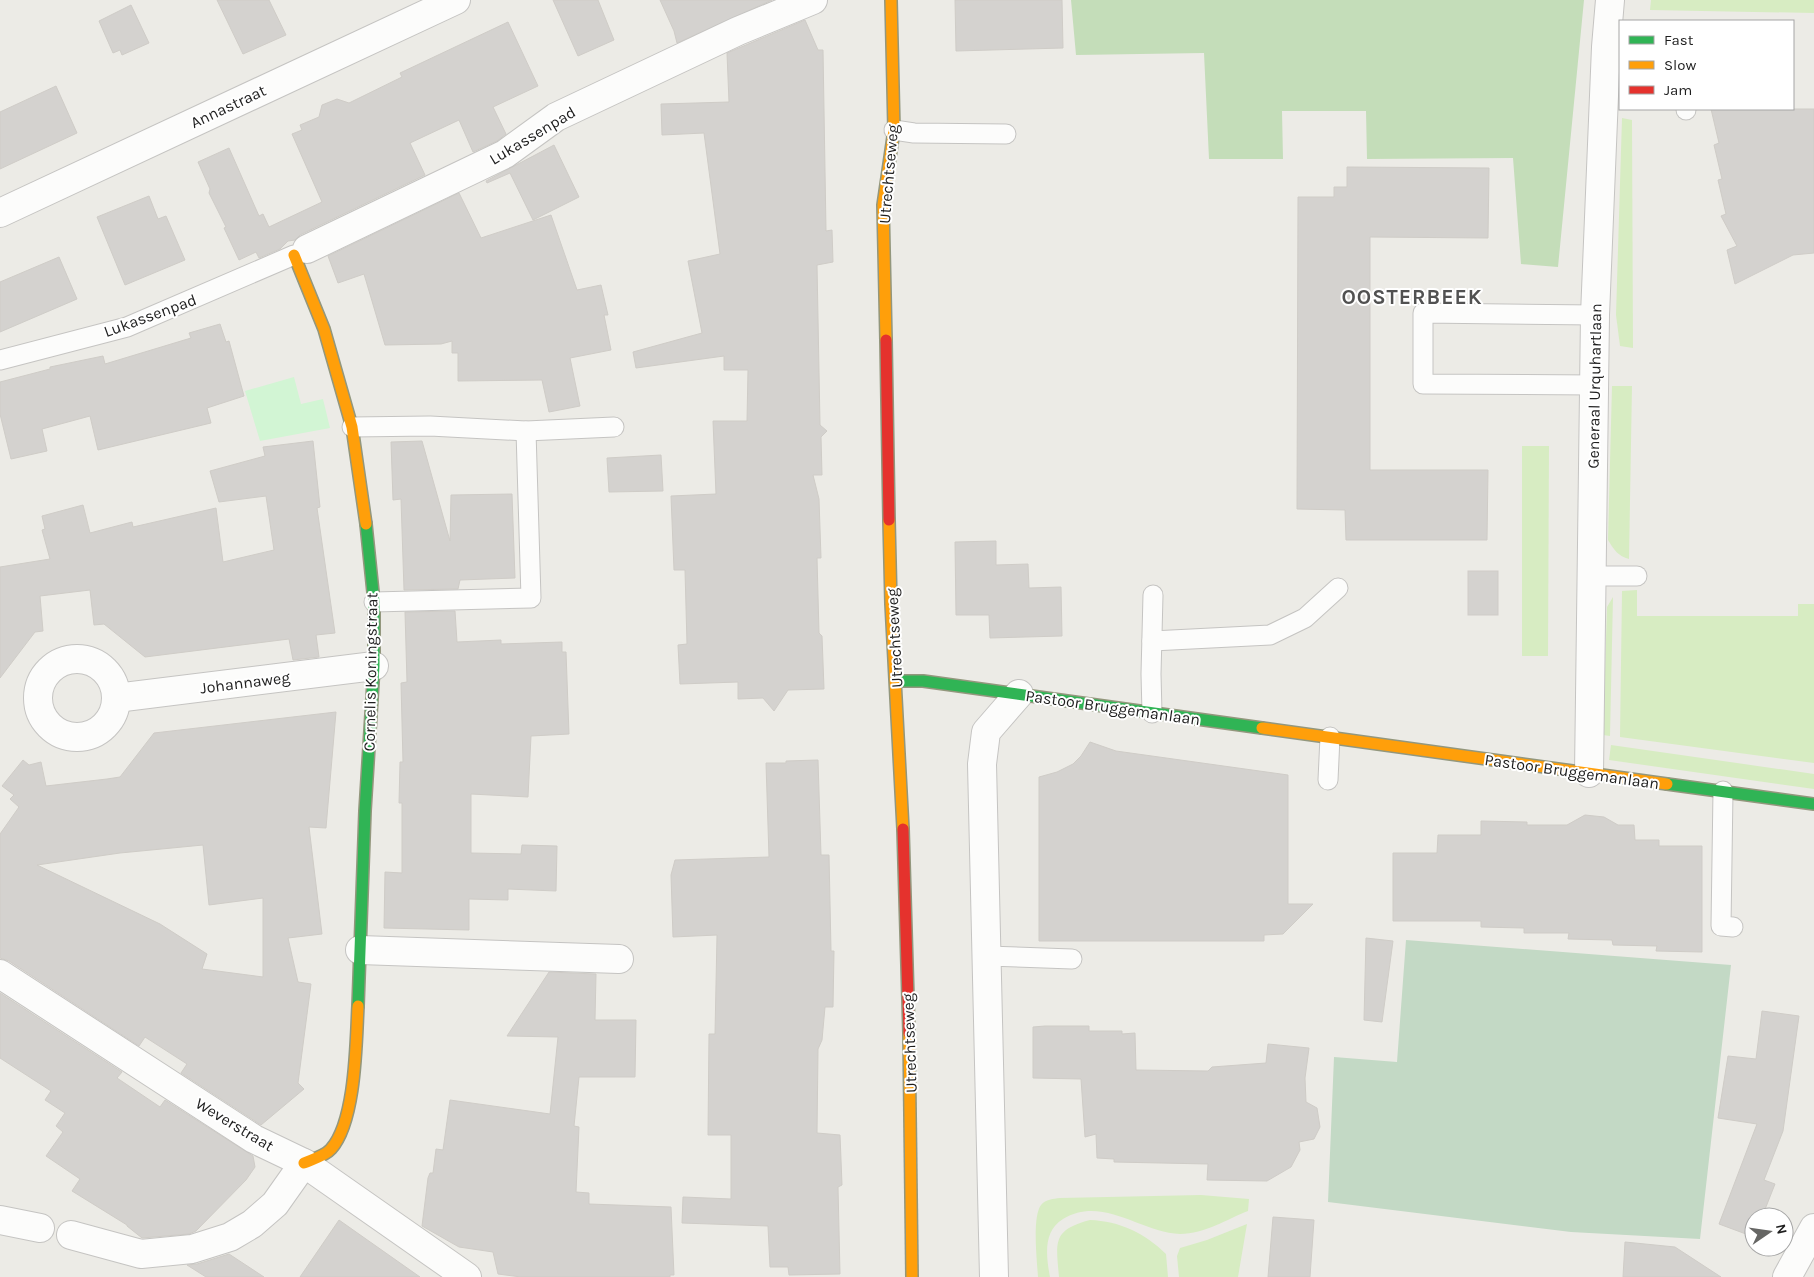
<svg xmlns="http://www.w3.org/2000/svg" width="1814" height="1277" font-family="Karla,sans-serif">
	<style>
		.grass { fill: #d7ecc2 }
		.forest { fill: #c4ddb9 }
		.cemetery { fill: #c3d9c5 }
		.park { fill: #d2f5d4 }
		.building { fill: #d4d2cf; stroke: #cfccc7; fill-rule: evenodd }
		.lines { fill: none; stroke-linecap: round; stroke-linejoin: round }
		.lane-casing { stroke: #c5c4c2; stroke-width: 21 }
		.street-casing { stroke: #c5c4c2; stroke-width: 30 }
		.fast-casing { stroke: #93977d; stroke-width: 14 }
		.slow-casing { stroke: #93977d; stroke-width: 14 }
		.jam-casing { stroke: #93977d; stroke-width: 14 }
		.lane { stroke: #fcfcfb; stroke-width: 19 }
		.street { stroke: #fcfcfb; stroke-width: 28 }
		.fast { stroke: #30b455; stroke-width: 11 }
		.slow { stroke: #ff9f0a; stroke-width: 11 }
		.jam { stroke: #e5322d; stroke-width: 11 }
		.labels { text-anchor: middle; stroke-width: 4; stroke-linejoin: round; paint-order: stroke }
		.street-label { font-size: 16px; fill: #1e1e1e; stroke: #fff }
		.district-label { font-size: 21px; font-weight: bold; letter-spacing: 1px; fill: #515151; stroke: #fff }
	</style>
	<rect width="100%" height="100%" fill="#ecebe6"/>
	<!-- grass -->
	<g class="grass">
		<polygon points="1651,0 1814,0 1814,13 1650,10"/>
		<polygon points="1622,118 1632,120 1633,348 1620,346 1616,315"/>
		<path d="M 1612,386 L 1632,386 L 1629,559 C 1618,556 1614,550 1608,540 Z"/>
		<polygon points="1522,446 1549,446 1548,656 1522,656"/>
		<polygon points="1637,590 1637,616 1798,616 1798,604 1814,604 1814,763 1620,737 1622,591"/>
		<polygon points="1613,597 1610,736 1603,735 1607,607"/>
		<polygon points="1611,745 1814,774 1814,789 1609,760"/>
		<path d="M 1201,1195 L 1249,1199 L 1248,1211 C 1227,1219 1205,1234 1180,1234 C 1141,1233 1103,1195 1063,1219 C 1043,1231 1046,1256 1050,1277 L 1038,1277 C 1037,1260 1032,1217 1041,1205 C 1046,1199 1053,1199 1060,1198 Z"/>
		<path d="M 1090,1220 C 1119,1221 1145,1233 1166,1254 L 1168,1277 L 1059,1277 C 1056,1242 1052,1230 1090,1220 Z"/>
		<polygon points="1247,1224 1238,1277 1179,1277 1177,1256 1180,1248 1207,1240"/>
	</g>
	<!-- forest -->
	<polygon class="forest" points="1071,0 1584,0 1558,267 1521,264 1513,158 1367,159 1366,111 1282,111 1283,159 1209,159 1204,53 1076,55"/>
	<!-- cemetery -->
	<polygon class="cemetery" points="1406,940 1731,965 1700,1239 1571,1232 1328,1202 1334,1057 1397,1062"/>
	<!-- park -->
	<polygon class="park" points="294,377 301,404 323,399 330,428 260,441 245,391"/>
	<!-- building -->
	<g class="building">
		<polygon points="217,0 269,0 286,35 243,54"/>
		<polygon points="553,0 598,0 614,40 578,56"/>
		<polygon points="660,0 772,0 677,43 674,31"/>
		<polygon points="955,0 1062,0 1063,48 956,51"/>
		<polygon points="131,5 149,43 122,55 120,50 113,53 99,21"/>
		<polygon points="805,20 818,50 823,50 826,231 832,230 833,262 817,265 820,425 827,431 821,437 822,475 813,475 819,499 821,558 817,558 819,633 822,636 824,689 788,690 774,711 763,698 738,699 738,682 680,684 678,645 687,644 685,570 674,570 671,496 716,494 713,421 747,421 748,370 724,370 724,356 636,368 633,352 702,333 688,261 720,254 704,133 662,135 661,104 729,102 727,53"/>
		<polygon points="508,22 538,86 493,107 506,134 497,141 473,152 459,120 410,143 425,175 300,235 295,240 288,241 280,249 259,258 256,252 239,260 224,228 226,227 209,193 210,189 198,162 229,148 259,216 263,214 269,227 322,202 292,134 302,130 300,125 319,117 322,105 337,99 349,103 402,77 400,73"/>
		<polygon points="56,86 77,133 0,169 0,112"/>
		<polygon points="1711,109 1814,109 1814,253 1793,255 1735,284 1727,250 1737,246 1721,216 1726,214 1718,180 1722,179 1714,145 1719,143"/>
		<polygon points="554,145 579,197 533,220 510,173 487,183 486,181"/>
		<polygon points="1347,167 1489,168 1488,238 1370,237 1370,470 1488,470 1487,540 1346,540 1345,510 1297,509 1298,197 1334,197 1334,187 1347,187"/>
		<polygon points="459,193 481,238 551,215 577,290 601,285 608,315 604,315 611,350 570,358 580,406 549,412 542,380 458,381 458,353 452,353 452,341 441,344 385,345 364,274 338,283 328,256"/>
		<polygon points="149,196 158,219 166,216 185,260 125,285 97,217"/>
		<polygon points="59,257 77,299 0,332 0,282"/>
		<polygon points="220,324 226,342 229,341 244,396 207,408 211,423 98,450 90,416 42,429 47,451 11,459 0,414 0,382 50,369 50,367 103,356 105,364 191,338 189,333"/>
		<polygon points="313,441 320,507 317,508 335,633 316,635 319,657 293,660 289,639 145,657 104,624 94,625 90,590 40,596 43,631 35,632 0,678 0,567 50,559 42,530 45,529 42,516 83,505 90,533 132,522 133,527 216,508 223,562 274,550 266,496 219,502 210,471 265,456 263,447"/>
		<polygon points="422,441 450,541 451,495 512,494 515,578 460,580 458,589 404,590 401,499 393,500 391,442"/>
		<polygon points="661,455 663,491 609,492 607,458"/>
		<polygon points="996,541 996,565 1028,564 1029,588 1061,587 1062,636 990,638 989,615 956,615 955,542"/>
		<rect x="1468" y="571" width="30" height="44"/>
		<polygon points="455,611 457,642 501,640 501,644 562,642 562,652 566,652 569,734 531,736 528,797 471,794 471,853 521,854 522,845 557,846 556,891 508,889 508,900 469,899 469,930 384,928 385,872 402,873 402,803 399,803 400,762 403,762 401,683 407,682 405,612"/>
		<path d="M 336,712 L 326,828 L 309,827 L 322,934 L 288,938 L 298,982 L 311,984 L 298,1083 L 304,1089 L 261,1125 L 181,1073 L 187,1064 L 145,1037 L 139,1046 L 9,961 L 0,958 L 0,834 L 19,807 L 10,799 L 14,795 L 2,786 L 23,760 L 29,765 L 41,762 L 46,786 L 107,779 L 120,777 L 154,733 ZM 203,845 L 209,905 L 263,898 L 263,977 L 202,969 L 207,954 L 160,924 L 37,865 L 120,853 Z"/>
		<polygon points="1090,742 1116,751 1288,775 1288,904 1313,904 1283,934 1264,935 1264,941 1039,941 1039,777 1057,772 1073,764 1081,756"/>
		<polygon points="818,760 821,855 829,855 831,951 834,951 833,1007 825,1007 822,1040 818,1049 817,1133 840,1135 842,1185 838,1187 840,1274 789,1275 788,1267 770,1267 768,1226 682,1223 683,1197 731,1199 731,1135 708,1135 709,1034 715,1034 717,935 673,937 671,875 675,860 769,857 766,763 786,763 786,761"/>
		<polygon points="1585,815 1604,817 1618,825 1634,825 1635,840 1659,840 1659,846 1702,846 1702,952 1656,951 1657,946 1613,945 1612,940 1568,939 1569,933 1524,933 1524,928 1481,927 1481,921 1393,921 1393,853 1437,853 1438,835 1481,835 1481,821 1527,822 1527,825 1567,825"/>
		<polygon points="1366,938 1393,941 1382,1022 1364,1020"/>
		<polygon points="549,972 596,974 595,1020 636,1020 635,1077 579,1077 574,1126 579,1127 576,1192 589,1193 589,1204 671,1207 674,1275 670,1275 670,1277 521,1277 498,1274 493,1252 459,1247 422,1226 428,1178 430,1173 433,1173 436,1149 443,1150 450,1100 550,1114 558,1037 507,1036"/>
		<polygon points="0,993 122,1072 117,1078 160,1107 165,1100 253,1156 255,1167 246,1180 196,1231 189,1234 142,1238 127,1226 127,1225 72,1191 80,1179 46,1156 63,1132 56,1126 65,1113 45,1100 51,1091 0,1058"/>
		<polygon points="1762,1011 1799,1016 1783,1131 1764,1180 1775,1184 1762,1217 1754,1217 1754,1237 1719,1224 1757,1124 1718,1118 1728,1056 1756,1059"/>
		<polygon points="1045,1026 1089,1026 1089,1031 1122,1031 1122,1034 1135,1033 1136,1070 1208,1071 1212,1067 1266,1063 1268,1044 1309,1048 1305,1078 1306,1102 1317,1108 1320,1127 1314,1139 1299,1142 1300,1150 1291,1167 1267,1181 1207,1180 1208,1164 1114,1162 1114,1159 1097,1158 1096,1134 1085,1137 1081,1079 1033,1078 1033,1027"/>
		<polygon points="1273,1217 1314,1220 1310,1277 1268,1277"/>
		<polygon points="339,1220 356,1232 420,1277 300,1277"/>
		<polygon points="1625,1242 1675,1247 1721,1277 1623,1277"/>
		<polygon points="229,1254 264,1277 206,1277 187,1265 197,1264"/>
	</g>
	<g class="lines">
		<!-- lane casing -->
		<g class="lane-casing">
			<g id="lane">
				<polyline points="1686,109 1686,110"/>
				<polyline points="894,130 914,133 1006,134"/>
				<polyline points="0,360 127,327 294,255"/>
				<polyline points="1595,385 1423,384 1423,313 1595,315"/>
				<polyline points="352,427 430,426 526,431 614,427"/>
				<polyline points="1591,576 1637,576"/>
				<polyline points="374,602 531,598 526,431"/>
				<polyline points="1152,641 1270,635 1305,618 1338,588"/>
				<polyline points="1152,713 1151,674 1153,595"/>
				<polyline points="1328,780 1330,737"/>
				<polyline points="1723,791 1721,926 1733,927"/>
				<polyline points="987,956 1072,959"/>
			</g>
		</g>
		<!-- street casing -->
		<g class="street-casing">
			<g id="street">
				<polyline points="0,213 456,0"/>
				<polyline points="307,249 505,154 556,117 738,31 813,0"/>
				<circle cx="77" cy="698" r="39"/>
				<polyline points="116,698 374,666"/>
				<polyline points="1589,773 1595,315 1606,47 1610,0"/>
				<polyline points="360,950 619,959"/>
				<polyline points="0,974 254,1139 304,1163 467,1277"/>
				<polyline points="0,1220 40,1228"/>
				<polyline points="71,1235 141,1254 192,1249 230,1237 252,1224 275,1204 304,1163"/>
				<polyline points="994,1277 982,764 986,732 1019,694"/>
				<polyline points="1787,1277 1814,1228"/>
			</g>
		</g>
		<!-- fast casing -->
		<g class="fast-casing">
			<g id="fast">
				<polyline points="896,681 923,681 1262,728"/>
				<polyline points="1667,784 1814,804"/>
				<polyline points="358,1006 365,811 374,666 374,602 366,524"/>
			</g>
		</g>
		<!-- slow casing -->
		<g class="slow-casing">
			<g id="slow">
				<polyline points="294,255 324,329 352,427 366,524"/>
				<polyline points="886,340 883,205 894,130 891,0"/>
				<polyline points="889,520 891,604 903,829"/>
				<polyline points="1262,728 1667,784"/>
				<polyline points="909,1033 912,1277"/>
				<path d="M 304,1163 C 313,1159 325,1156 331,1149 C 356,1121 356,1042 358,1006"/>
			</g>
		</g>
		<!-- jam casing -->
		<g class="jam-casing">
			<g id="jam">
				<polyline points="886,340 889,520"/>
				<polyline points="903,829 909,1033"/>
			</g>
		</g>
		<!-- lane -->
		<use href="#lane" class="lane"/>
		<!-- street -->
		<use href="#street" class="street"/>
		<!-- fast -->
		<use href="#fast" class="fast"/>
		<!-- slow -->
		<use href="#slow" class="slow"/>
		<!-- jam -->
		<use href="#jam" class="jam"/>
	</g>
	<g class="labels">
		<!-- street labels -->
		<g class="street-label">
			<text transform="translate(228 106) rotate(-25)" y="6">Annastraat</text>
			<text transform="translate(532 135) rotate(-31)" y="6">Lukassenpad</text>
			<text transform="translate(888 174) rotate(-85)" y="6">Utrechtseweg</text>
			<text transform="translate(150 315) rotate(-20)" y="6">Lukassenpad</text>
			<text transform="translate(1594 386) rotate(-89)" y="6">Generaal Urquhartlaan</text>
			<text transform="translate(894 638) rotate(-93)" y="6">Utrechtseweg</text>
			<text transform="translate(370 672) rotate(-89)" y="6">Cornelis Koningstraat</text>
			<text transform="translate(245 682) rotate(-7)" y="6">Johannaweg</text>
			<text transform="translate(1113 707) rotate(8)" y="6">Pastoor Bruggemanlaan</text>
			<text transform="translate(1572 771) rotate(8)" y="6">Pastoor Bruggemanlaan</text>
			<text transform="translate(909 1043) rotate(-92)" y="6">Utrechtseweg</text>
			<text transform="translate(235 1124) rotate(31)" y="6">Weverstraat</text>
		</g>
		<!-- district labels -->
		<g class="district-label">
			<text x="1412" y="304">OOSTERBEEK</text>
		</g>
	</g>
	<!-- legend -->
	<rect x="1619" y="20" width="175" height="90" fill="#ffffff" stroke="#a5a5a5"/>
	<rect x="1629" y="36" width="25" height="8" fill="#30b455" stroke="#a5a5a5"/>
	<text x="1664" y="45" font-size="15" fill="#1e1e1e">Fast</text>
	<rect x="1629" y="61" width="25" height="8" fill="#ff9f0a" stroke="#a5a5a5"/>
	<text x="1664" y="70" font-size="15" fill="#1e1e1e">Slow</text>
	<rect x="1629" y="86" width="25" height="8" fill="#e5322d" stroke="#a5a5a5"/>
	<text x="1664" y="95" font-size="15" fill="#1e1e1e">Jam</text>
	<!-- north arrow -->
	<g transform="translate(1769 1232) rotate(77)"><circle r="24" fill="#ffffff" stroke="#a5a5a5"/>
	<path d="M0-4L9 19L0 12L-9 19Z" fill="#666664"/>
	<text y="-8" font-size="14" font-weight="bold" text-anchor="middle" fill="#1e1e1e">N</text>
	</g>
</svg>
